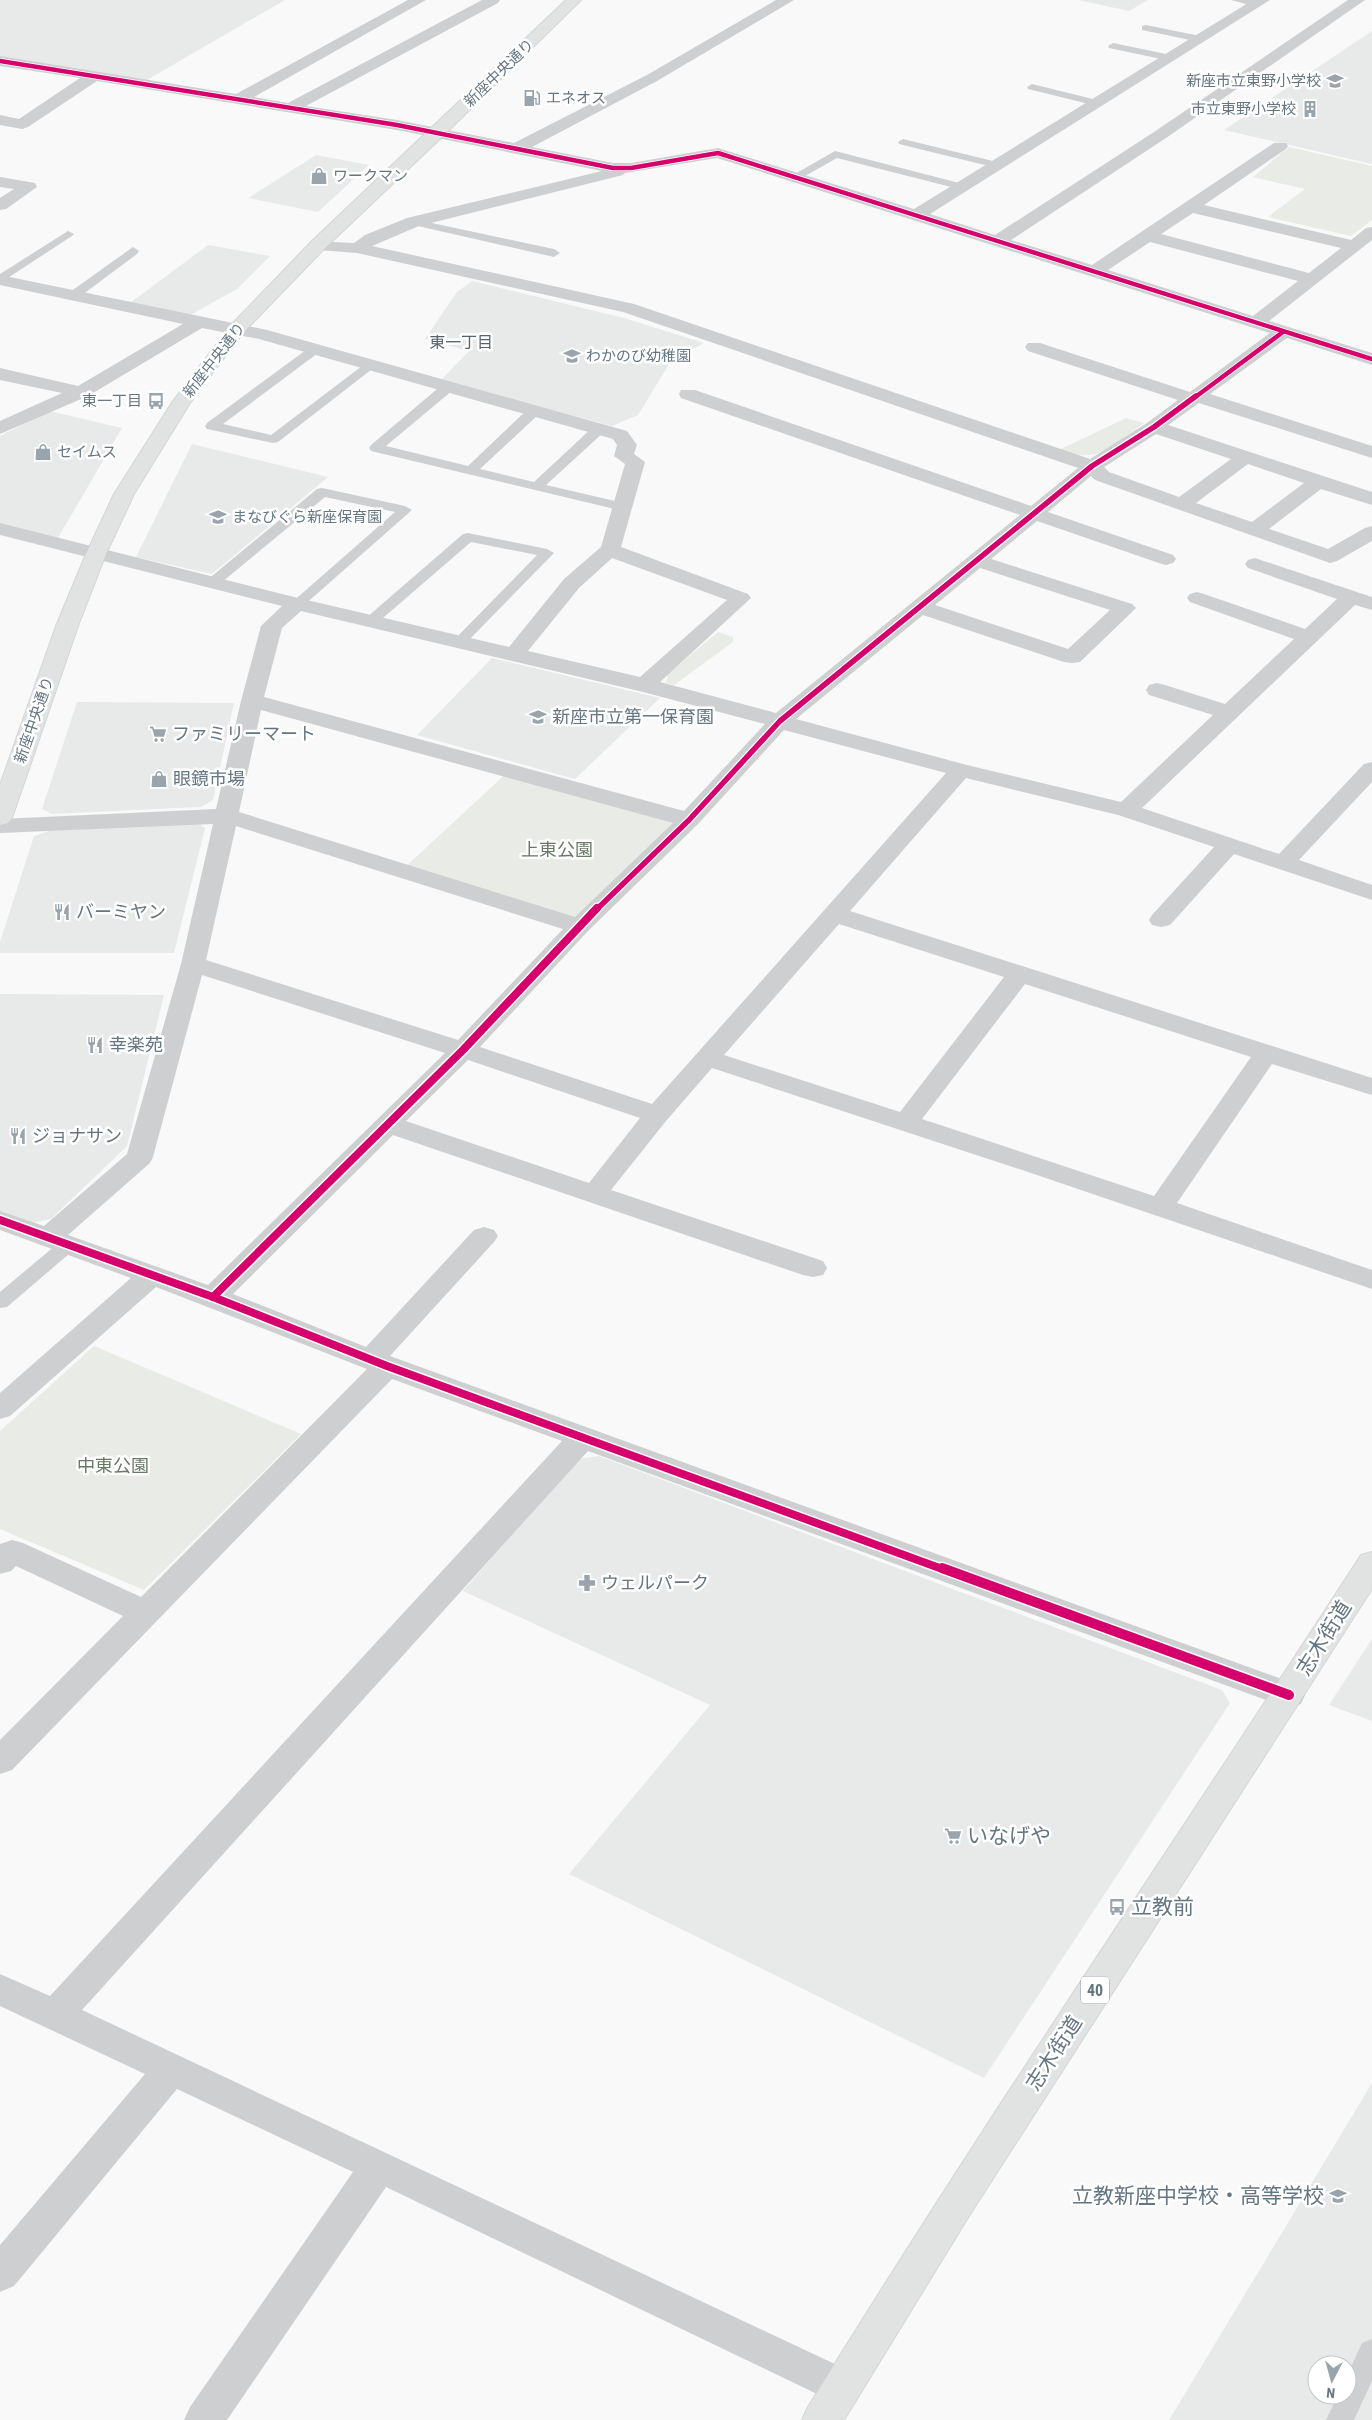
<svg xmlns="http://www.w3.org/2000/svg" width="1372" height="2420" font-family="'Roboto Condensed','Noto Sans JP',sans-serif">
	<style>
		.built { fill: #e8e9e9; fill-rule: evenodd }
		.green { fill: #e8ebe6 }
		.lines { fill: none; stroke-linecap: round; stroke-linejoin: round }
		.secondary-casing { stroke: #d5d6d7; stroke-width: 2 }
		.primary-casing { stroke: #d5d6d7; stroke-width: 2 }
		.lane { fill: #cecfd0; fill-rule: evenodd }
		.street { fill: #cecfd0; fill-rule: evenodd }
		.secondary { fill: #e1e2e2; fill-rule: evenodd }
		.primary { fill: #e1e2e2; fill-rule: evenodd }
		.cycleway-far3-casing { stroke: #fff; stroke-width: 6 }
		.cycleway-far2-casing { stroke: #fff; stroke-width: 8 }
		.cycleway-far1-casing { stroke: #fff; stroke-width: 11 }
		.cycleway-casing { stroke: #fff; stroke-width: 13 }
		.cycleway-far3 { stroke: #d6006c; stroke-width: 4.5 }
		.cycleway-far2 { stroke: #d6006c; stroke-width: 5.5 }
		.cycleway-far1 { stroke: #d6006c; stroke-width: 8 }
		.cycleway { stroke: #d6006c; stroke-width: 10 }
		.labels { text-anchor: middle; stroke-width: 5; stroke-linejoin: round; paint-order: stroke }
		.far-street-label { font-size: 15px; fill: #657683; stroke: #fff }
		.far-poi-label { font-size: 15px; fill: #657683; stroke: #fff; text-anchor: start }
		.far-neighbourhood-label { font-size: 16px; fill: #57646e; stroke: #fff }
		.shield { fill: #fff; stroke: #939fa8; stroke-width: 1 }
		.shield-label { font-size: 16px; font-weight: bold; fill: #657683 }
		.poi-label { font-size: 18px; fill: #657683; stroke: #fff; text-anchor: start }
		.park-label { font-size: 18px; fill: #687a64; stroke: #fff }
		.near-street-label { font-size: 21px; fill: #657683; stroke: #fff }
		.near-poi-label { font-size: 21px; fill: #657683; stroke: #fff; text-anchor: start }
	</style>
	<rect width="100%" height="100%" fill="#f9f9f9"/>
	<!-- built -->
	<g class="built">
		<polygon points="0,0 285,0 145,81 0,56"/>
		<polygon points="1078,0 1148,0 1129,11"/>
		<polygon points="1372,31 1372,164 1224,130"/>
		<polygon points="316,155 369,165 318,212 248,198"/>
		<polygon points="208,245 270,256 237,289 192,314 183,315 130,303"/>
		<polygon points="472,281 624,318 704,343 671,361 638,415 612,426 441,380 469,351 425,339 457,292"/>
		<polygon points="49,411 122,428 58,538 0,524 0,436"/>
		<polygon points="192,444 328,477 212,574 136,557"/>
		<polygon points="492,658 660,698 575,779 417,735"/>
		<polygon points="77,702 234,703 213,800 201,807 177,808 52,814 42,809"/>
		<polygon points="196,822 205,828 174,953 0,953 0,942 34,836 49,831"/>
		<polygon points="0,994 164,995 127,1146 51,1219 32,1223 0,1212"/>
		<polygon points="599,1456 1222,1690 1230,1703 984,2078 569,1874 710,1705 463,1591 578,1459"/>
		<polygon points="1372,1639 1372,1721 1329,1705"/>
		<path d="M 1372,2083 L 1372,2420 L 1169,2420 L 1236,2309 ZM 1317,2365 L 1347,2365 L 1347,2395 L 1317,2395 Z"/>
	</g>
	<!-- green -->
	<g class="green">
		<polygon points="1289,147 1372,166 1372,220 1351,236 1268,217 1305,189 1253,177"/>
		<path d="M 1126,418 L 1144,423 C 1112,445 1100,465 1059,450 Z"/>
		<polygon points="718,632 733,637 733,642 674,685 666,683 668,674"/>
		<polygon points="510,770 689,820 579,926 402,870"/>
		<polygon points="94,1346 301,1434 144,1590 0,1529 0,1431"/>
	</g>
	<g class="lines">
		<!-- secondary casing -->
		<g class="secondary-casing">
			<polygon id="secondary" points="566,0 581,0 442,137 324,249 243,333 190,403 134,494 106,554 78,626 12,818 8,823 0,825 0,785 56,626 86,554 114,494 173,401 231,325 312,241"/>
		</g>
		<!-- primary casing -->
		<g class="primary-casing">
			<path id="primary" d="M 1372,1552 L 1372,1589 L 969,2216 L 844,2420 L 802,2420 L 808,2407 C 986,2118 1177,1839 1361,1555 Z"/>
		</g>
		<!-- lane -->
		<g class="lane">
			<polygon points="1231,0 1252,0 1262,4 1257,7"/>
			<polygon points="1146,25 1200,36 1205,39 1200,42 1142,30 1142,26"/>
			<polygon points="1113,43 1171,55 1176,58 1171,61 1109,48 1108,46"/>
			<polygon points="1032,84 1101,101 1102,103 1097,106 1028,89 1027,87"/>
			<polygon points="903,139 1001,163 1003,165 997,168 899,144 898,142"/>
			<polygon points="835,151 967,185 969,187 963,190 837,158 798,180 794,181 788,178"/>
			<polygon points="413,219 554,249 560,253 554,257 409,224 407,222 409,220"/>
			<polygon points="68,231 74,234 72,236 0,283 0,274"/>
			<polygon points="133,247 139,251 137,254 78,298 70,298 68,295 70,292"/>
			<polygon points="314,346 320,350 318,353 223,424 271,435 366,363 370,362 376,366 278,442 273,443 207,429 205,426 207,423 310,347"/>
			<polygon points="448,383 454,387 453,390 386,446 468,466 529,408 539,408 540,411 539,414 480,469 534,482 594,426 604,426 606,429 604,432 546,485 628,504 630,507 628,510 623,511 371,451 369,448 371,445 443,384"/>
			<polygon points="322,488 405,506 412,510 302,607 292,607 290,604 395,512 325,497 216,587 206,587 204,584 206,581 317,489"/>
			<polygon points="468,533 547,549 554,553 464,645 459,646 452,642 537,555 471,542 376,624 366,624 364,621 366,618 463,534"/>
			<polygon points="69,1238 76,1240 78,1244 76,1248 7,1307 0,1308 0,1292 62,1240"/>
			<polygon points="1372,2339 1372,2381 1354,2420 1326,2420 1338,2395 1347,2395 1347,2376 1362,2343"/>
		</g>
		<!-- street -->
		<g class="street">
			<path d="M 408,0 L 426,0 L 254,97 L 288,103 L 482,0 L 500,0 L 498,3 L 306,106 L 397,120 L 514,143 L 647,75 L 776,0 L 794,0 L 657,81 L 532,147 L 613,163 L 631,163 L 718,148 L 914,209 L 1253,0 L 1270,0 L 930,214 L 995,235 L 1154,132 L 1348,0 L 1365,0 L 1166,138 L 1011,240 L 1092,265 L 1274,143 L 1286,143 L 1288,146 L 1286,149 L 1204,205 L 1351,240 L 1366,228 L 1372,227 L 1372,240 L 1269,321 L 1372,353 L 1372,365 L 1287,338 L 1210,394 L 1372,446 L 1372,458 L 1199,403 L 1168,425 L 1372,492 L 1372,505 L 1321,489 L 1269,529 L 1328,549 L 1365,528 L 1372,526 L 1372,541 L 1337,561 L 1330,563 L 1095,480 L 1091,476 L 1048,512 L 1173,555 L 1176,559 L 1173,563 L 1166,565 L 1159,563 L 1037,521 L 991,559 L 1132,604 L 1136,608 L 1132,612 L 1080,662 L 1072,663 L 1064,662 L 923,615 L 796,719 L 967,765 L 1121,802 L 1213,715 L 1149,695 L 1146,690 L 1149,685 L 1157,683 L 1165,685 L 1225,704 L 1294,639 L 1190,602 L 1187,598 L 1190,594 L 1197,592 L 1204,594 L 1305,629 L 1337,599 L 1248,568 L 1245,564 L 1248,560 L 1255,558 L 1372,597 L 1372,610 L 1355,605 L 1142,808 L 1279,854 L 1364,764 L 1372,762 L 1372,782 L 1299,860 L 1372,885 L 1372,900 L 1234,854 L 1170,925 L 1161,927 L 1152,925 L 1149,920 L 1152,915 L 1214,847 L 1118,815 L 966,778 L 850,911 L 1372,1078 L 1372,1095 L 1272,1064 L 1177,1203 L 1372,1270 L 1372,1289 L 1031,1173 L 712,1068 L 666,1121 L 611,1190 L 823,1261 L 827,1268 L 823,1275 L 813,1277 L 803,1275 L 393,1135 L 233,1294 L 366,1347 L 474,1230 L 484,1227 L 494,1230 L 498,1236 L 494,1242 L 390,1356 L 1301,1686 L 1305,1695 L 1301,1704 L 1289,1707 L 1277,1704 L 588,1451 L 82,2010 L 856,2374 L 862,2387 L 856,2400 L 842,2406 L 386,2187 L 227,2420 L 184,2420 L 190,2407 L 353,2172 L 177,2089 L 14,2286 L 0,2292 L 0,2245 L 145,2074 L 0,2006 L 0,1974 L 50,1996 L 562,1441 L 392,1379 L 12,1770 L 0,1774 L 0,1740 L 123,1616 L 16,1566 L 11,1571 L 0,1574 L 0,1544 L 12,1540 L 23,1543 L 141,1597 L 367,1369 L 156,1287 L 10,1416 L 0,1419 L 0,1393 L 131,1278 L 0,1230 L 0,1211 L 44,1226 L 127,1154 L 181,964 L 213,824 L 0,833 L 0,819 L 216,809 L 241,701 L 261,626 L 282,606 L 0,535 L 0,523 L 298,598 L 509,647 L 564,579 L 601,547 L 625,464 L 614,456 L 617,445 L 613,439 L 259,339 L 202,328 L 88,396 L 0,434 L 0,421 L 62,393 L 0,380 L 0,368 L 78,386 L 183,324 L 0,285 L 0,275 L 267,330 L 627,431 L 637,445 L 634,454 L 645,462 L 621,547 L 748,594 L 751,598 L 660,682 L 776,713 L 1020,515 L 681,398 L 679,394 L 681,390 L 695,390 L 1031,506 L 1078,468 L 623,312 L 357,253 L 318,250 L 312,249 L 309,245 L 312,241 L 354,243 L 365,235 L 407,218 L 602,171 L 397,130 L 97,81 L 28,127 L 22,129 L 0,125 L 0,115 L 19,119 L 80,78 L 0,66 L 0,56 L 236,94 ZM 717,158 L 1270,333 L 1190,392 L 1040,343 L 1028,343 L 1025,347 L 1028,351 L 1178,400 L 1147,423 L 1090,459 L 634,304 L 372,246 L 419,226 L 623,175 L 625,173 ZM 1193,213 L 1341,248 L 1309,273 L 1161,234 ZM 1150,242 L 1298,281 L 1253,316 L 1108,270 ZM 1156,434 L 1231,459 L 1179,497 L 1109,472 L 1104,467 ZM 1248,464 L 1304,483 L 1252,522 L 1196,503 ZM 612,558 L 727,600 L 640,677 L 528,651 L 579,588 ZM 980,568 L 1110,610 L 1068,649 L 935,605 ZM 301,611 L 639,691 L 765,724 L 684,811 L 264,697 L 282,628 ZM 261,710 L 673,823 L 575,917 L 239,812 ZM 784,730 L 946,773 L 652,1104 L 480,1047 L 588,931 L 697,825 ZM 236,826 L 563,929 L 458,1040 L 206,960 ZM 839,924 L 1004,977 L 900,1112 L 724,1055 ZM 202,975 L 445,1053 L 208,1285 L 68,1235 L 150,1163 L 153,1157 ZM 1025,984 L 1251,1057 L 1154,1196 L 922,1119 ZM 468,1060 L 640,1118 L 589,1183 L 406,1121 Z"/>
			<polygon points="0,177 35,183 37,187 6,209 0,210 0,198 14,189 0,187"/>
		</g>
		<!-- secondary -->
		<use href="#secondary" class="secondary"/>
		<!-- primary -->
		<use href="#primary" class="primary"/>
		<!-- cycleway-far3 casing -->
		<g class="cycleway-far3-casing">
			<g id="cycleway-far3">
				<polyline points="0,61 397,125 613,168 631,168 718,153 1372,359"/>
				<polyline points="1194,398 1283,332"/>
			</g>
		</g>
		<!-- cycleway-far2 casing -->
		<g class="cycleway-far2-casing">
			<polyline id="cycleway-far2" points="596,910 689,820 780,721 1092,466 1154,427 1196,396"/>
		</g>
		<!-- cycleway-far1 casing -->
		<g class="cycleway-far1-casing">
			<g id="cycleway-far1">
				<polyline points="0,1220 213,1297 387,1366 945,1570"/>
				<polyline points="213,1297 463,1050 597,908"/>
			</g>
		</g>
		<!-- cycleway casing -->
		<g class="cycleway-casing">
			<polyline id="cycleway" points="942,1568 1289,1695"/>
		</g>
		<!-- cycleway-far3 -->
		<use href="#cycleway-far3" class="cycleway-far3"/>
		<!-- cycleway-far2 -->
		<use href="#cycleway-far2" class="cycleway-far2"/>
		<!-- cycleway-far1 -->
		<use href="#cycleway-far1" class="cycleway-far1"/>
		<!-- cycleway -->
		<use href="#cycleway" class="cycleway"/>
	</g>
	<!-- icons -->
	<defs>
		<g id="school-bare" transform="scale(1.35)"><path d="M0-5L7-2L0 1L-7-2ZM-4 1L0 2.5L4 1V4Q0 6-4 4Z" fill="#99a4ac" stroke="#fff" stroke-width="2.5" paint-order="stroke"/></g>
		<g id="fuel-bare" transform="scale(1.35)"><path d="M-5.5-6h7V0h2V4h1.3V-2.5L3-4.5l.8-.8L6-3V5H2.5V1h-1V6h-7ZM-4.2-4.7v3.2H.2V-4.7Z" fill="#99a4ac" stroke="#fff" stroke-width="2.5" paint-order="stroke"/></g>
		<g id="building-bare" transform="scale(1.35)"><path d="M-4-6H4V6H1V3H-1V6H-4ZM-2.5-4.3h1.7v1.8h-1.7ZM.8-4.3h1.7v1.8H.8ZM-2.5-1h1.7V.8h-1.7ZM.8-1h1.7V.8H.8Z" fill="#99a4ac" stroke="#fff" stroke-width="2.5" paint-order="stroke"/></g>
		<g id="shop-bare" transform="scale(1.35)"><path d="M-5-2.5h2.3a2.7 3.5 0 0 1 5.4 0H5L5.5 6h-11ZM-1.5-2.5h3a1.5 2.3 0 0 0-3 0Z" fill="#99a4ac" stroke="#fff" stroke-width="2.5" paint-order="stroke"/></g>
		<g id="bus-bare" transform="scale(1.35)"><path d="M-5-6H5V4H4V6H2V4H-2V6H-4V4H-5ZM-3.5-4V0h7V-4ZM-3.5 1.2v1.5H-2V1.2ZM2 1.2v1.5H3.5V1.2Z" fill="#99a4ac" stroke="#fff" stroke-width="2.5" paint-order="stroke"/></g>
		<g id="supermarket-bare" transform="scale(1.35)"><path d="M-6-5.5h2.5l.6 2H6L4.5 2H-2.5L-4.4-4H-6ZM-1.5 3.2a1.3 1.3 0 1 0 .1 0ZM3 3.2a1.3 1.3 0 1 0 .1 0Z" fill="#99a4ac" stroke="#fff" stroke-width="2.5" paint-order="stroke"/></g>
		<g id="restaurant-bare" transform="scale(1.35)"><path d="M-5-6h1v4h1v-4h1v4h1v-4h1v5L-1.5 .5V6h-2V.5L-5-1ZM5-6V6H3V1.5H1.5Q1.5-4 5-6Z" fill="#99a4ac" stroke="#fff" stroke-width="2.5" paint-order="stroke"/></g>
		<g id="pharmacy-bare" transform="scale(1.35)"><path d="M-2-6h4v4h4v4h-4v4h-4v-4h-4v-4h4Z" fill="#99a4ac" stroke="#fff" stroke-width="2.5" paint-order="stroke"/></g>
	</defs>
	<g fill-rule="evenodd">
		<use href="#school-bare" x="1335" y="81"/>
		<use href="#fuel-bare" x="532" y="98"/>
		<use href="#building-bare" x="1310" y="109"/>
		<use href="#shop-bare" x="319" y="176"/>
		<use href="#school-bare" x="572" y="356"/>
		<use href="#bus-bare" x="156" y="401"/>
		<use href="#shop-bare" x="43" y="452"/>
		<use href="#school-bare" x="218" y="517"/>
		<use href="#school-bare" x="538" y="717"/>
		<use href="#supermarket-bare" x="158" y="734"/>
		<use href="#shop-bare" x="159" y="779"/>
		<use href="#restaurant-bare" x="62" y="912"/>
		<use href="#restaurant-bare" x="95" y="1045"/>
		<use href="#restaurant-bare" x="18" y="1136"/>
		<use href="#pharmacy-bare" x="587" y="1583"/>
		<use href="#supermarket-bare" x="953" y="1836"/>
		<use href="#bus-bare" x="1117" y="1907"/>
		<use href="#school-bare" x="1338" y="2196"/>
	</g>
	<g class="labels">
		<!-- far-street labels -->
		<g class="far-street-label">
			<text transform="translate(499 73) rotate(-44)" y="5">新座中央通り</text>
			<text transform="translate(214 360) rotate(-52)" y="5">新座中央通り</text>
			<text transform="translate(34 720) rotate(-71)" y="5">新座中央通り</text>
		</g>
		<!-- far-poi labels -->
		<g class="far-poi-label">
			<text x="1321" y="86" text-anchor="end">新座市立東野小学校</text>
			<text x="546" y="103">エネオス</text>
			<text x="1296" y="114" text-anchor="end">市立東野小学校</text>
			<text x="333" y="181">ワークマン</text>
			<text x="586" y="361">わかのび幼稚園</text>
			<text x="142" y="406" text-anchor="end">東一丁目</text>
			<text x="57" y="457">セイムス</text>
			<text x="232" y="522">まなびぐら新座保育園</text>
		</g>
		<!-- far-neighbourhood labels -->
		<g class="far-neighbourhood-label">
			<text x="461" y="348">東一丁目</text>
		</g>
		<!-- shield labels -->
		<rect class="shield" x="1081" y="1976.5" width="28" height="27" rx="4"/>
		<g class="shield-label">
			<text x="1095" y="1996">40</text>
		</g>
		<!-- poi labels -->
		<g class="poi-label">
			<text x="552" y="723">新座市立第一保育園</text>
			<text x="172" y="740">ファミリーマート</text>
			<text x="173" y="785">眼鏡市場</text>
			<text x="76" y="918">バーミヤン</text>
			<text x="109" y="1051">幸楽苑</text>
			<text x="32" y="1142">ジョナサン</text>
			<text x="601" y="1589">ウェルパーク</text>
		</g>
		<!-- park labels -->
		<g class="park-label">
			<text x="557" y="856">上東公園</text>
			<text x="113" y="1472">中東公園</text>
		</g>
		<!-- near-street labels -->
		<g class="near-street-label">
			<text transform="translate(1324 1638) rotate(-58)" y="7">志木街道</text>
			<text transform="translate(1054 2053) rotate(-57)" y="7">志木街道</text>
		</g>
		<!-- near-poi labels -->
		<g class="near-poi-label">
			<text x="967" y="1843">いなげや</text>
			<text x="1131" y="1914">立教前</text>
			<text x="1324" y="2203" text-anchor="end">立教新座中学校・高等学校</text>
		</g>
	</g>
	<!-- north arrow -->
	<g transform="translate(1332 2380) rotate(186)"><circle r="24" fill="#ffffff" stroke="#c1c8cd"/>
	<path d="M0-4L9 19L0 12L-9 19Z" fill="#99a4ac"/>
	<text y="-8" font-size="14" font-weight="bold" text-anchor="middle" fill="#657683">N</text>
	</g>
</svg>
